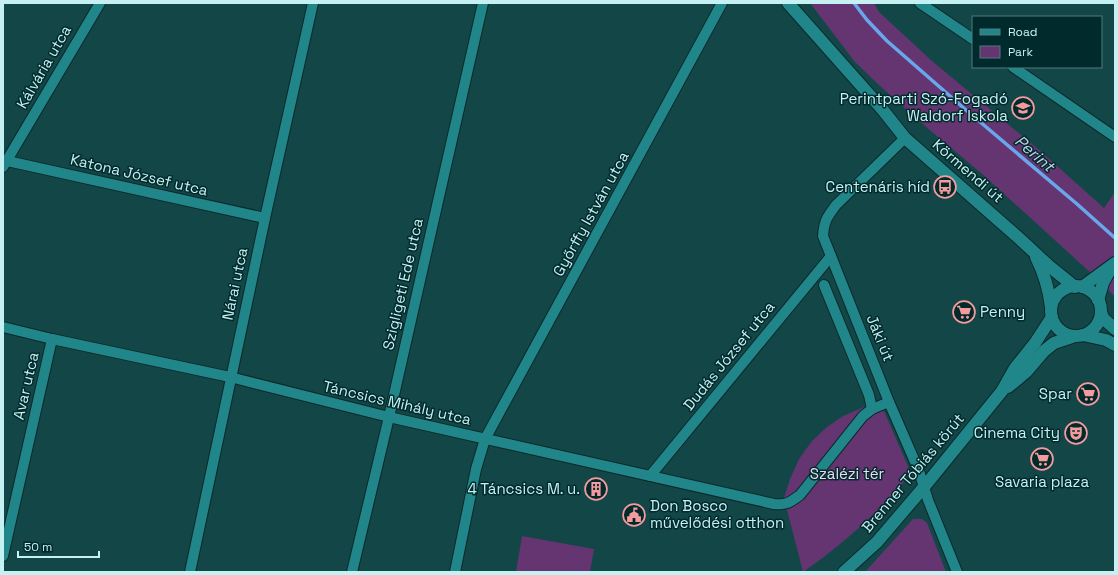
<svg xmlns="http://www.w3.org/2000/svg" width="1118" height="575" font-family="'Space Grotesk',sans-serif">
	<style>
		.green { fill: #643571 }
		.lines { fill: none; stroke-linecap: round; stroke-linejoin: round }
		.stream { stroke: #6aa6ec; stroke-width: 3.5 }
		.minor-casing { stroke: #0c292a; stroke-width: 12 }
		.tertiary-casing { stroke: #0c292a; stroke-width: 14 }
		.minor { stroke: #218689; stroke-width: 10 }
		.tertiary { stroke: #218689; stroke-width: 12 }
		.labels { text-anchor: middle; stroke-width: 3; stroke-linejoin: round; paint-order: stroke }
		.street-label { font-size: 15px; fill: #c6f1f2; stroke: #012a2c }
		.poi-label { font-size: 15px; fill: #c6f1f2; stroke: #012a2c; text-anchor: end }
		.park-label { font-size: 15px; fill: #eedbf4; stroke: #012a2c }
		.water-label { font-size: 16px; font-style: italic; fill: #bfd0e8; stroke: #012a2c }
	</style>
	<rect width="100%" height="100%" fill="#134647"/>
	<!-- green -->
	<g class="green">
		<polygon points="810,3 874,3 879,12 932,61 1038,149 1104,208 1115,192 1115,297 1103,284 981,173 925,126 880,86 855,62"/>
		<path d="M 880,402 L 911,473 C 882,510 842,545 803,572 L 784,498 L 790,479 L 799,459 L 812,441 L 827,427 L 843,416 L 864,407 Z"/>
		<polygon points="913,519 922,519 927,523 946,572 865,572"/>
		<polygon points="522,536 594,549 590,572 516,572"/>
	</g>
	<g class="lines">
		<!-- stream -->
		<polyline class="stream" points="854,3 867,20 887,41 966,110 1077,204 1115,238"/>
		<!-- minor casing -->
		<g class="minor-casing">
			<g id="minor">
				<polyline points="920,3 973,39"/>
				<polyline points="1013,67 1115,137"/>
				<path d="M 905,138 L 836,205 C 827,217 824,221 823,236 L 889,402 L 919,471 L 928,500 L 957,572"/>
				<polyline points="3,160 265,218"/>
				<polyline points="3,167 100,3"/>
				<polyline points="824,285 869,395 872,409"/>
				<path d="M 3,327 L 52,339 L 230,377 L 389,417 L 774,504 C 787,505 789,503 800,495 L 863,416 L 872,409 L 889,402"/>
				<polyline points="650,476 831,256"/>
				<polyline points="3,556 52,339"/>
				<polyline points="190,572 265,218 313,3"/>
				<polyline points="352,572 389,417 483,3"/>
				<polyline points="455,572 476,469 485,439 722,3"/>
			</g>
		</g>
		<!-- tertiary casing -->
		<g class="tertiary-casing">
			<g id="tertiary">
				<polyline points="788,3 882,109 905,138 1021,240 1049,266 1075,287"/>
				<path d="M 1036,257 C 1044,273 1049,290 1051,307"/>
				<circle cx="1076" cy="311" r="25"/>
				<polyline points="1082,287 1115,263"/>
				<polyline points="1098,300 1103,283 1110,270"/>
				<polyline points="1101,312 1103,318 1115,329"/>
				<polyline points="1083,335 1106,340 1115,345"/>
				<polyline points="1008,387 1026,372 1044,351 1054,343 1075,336"/>
				<polyline points="844,572 877,542 924,487 1002,391 1015,368 1035,343 1052,317"/>
			</g>
		</g>
		<!-- minor -->
		<use href="#minor" class="minor"/>
		<!-- tertiary -->
		<use href="#tertiary" class="tertiary"/>
	</g>
	<!-- icons -->
	<defs>
		<g id="school-ring" transform="scale(1.15)"><circle r="9.5" fill="#012a2c" stroke="#f59b9d" stroke-width="1.5"/><path d="M0-5L7-2L0 1L-7-2ZM-4 1L0 2.5L4 1V4Q0 6-4 4Z" fill="#f59b9d"/></g>
		<g id="bus-ring" transform="scale(1.15)"><circle r="9.5" fill="#012a2c" stroke="#f59b9d" stroke-width="1.5"/><path d="M-5-6H5V4H4V6H2V4H-2V6H-4V4H-5ZM-3.5-4V0h7V-4ZM-3.5 1.2v1.5H-2V1.2ZM2 1.2v1.5H3.5V1.2Z" fill="#f59b9d"/></g>
		<g id="supermarket-ring" transform="scale(1.15)"><circle r="9.5" fill="#012a2c" stroke="#f59b9d" stroke-width="1.5"/><path d="M-6-5.5h2.5l.6 2H6L4.5 2H-2.5L-4.4-4H-6ZM-1.5 3.2a1.3 1.3 0 1 0 .1 0ZM3 3.2a1.3 1.3 0 1 0 .1 0Z" fill="#f59b9d"/></g>
		<g id="theatre-ring" transform="scale(1.15)"><circle r="9.5" fill="#012a2c" stroke="#f59b9d" stroke-width="1.5"/><path d="M-5-5.5Q0-4 5-5.5V0Q5 5 0 6Q-5 5-5 0ZM-3.3-2.5H-1v1.5H-3.3ZM1-2.5H3.3v1.5H1ZM-2.8 1Q0 5.5 2.8 1Z" fill="#f59b9d"/></g>
		<g id="building-ring" transform="scale(1.15)"><circle r="9.5" fill="#012a2c" stroke="#f59b9d" stroke-width="1.5"/><path d="M-4-6H4V6H1V3H-1V6H-4ZM-2.5-4.3h1.7v1.8h-1.7ZM.8-4.3h1.7v1.8H.8ZM-2.5-1h1.7V.8h-1.7ZM.8-1h1.7V.8H.8Z" fill="#f59b9d"/></g>
		<g id="civic-ring" transform="scale(1.15)"><circle r="9.5" fill="#012a2c" stroke="#f59b9d" stroke-width="1.5"/><path d="M-.6-6.5H3V-4.5H.6V-3L4-1V1h2V6H-6V1h2V-1L-.6-3ZM-1.2 2.5V6h2.4V2.5Z" fill="#f59b9d"/></g>
	</defs>
	<g fill-rule="evenodd">
		<use href="#school-ring" x="1023" y="108"/>
		<use href="#bus-ring" x="945" y="187"/>
		<use href="#supermarket-ring" x="964" y="312"/>
		<use href="#supermarket-ring" x="1088" y="394"/>
		<use href="#theatre-ring" x="1076" y="433"/>
		<use href="#supermarket-ring" x="1042" y="459"/>
		<use href="#building-ring" x="596" y="489"/>
		<use href="#civic-ring" x="634" y="515"/>
	</g>
	<g class="labels">
		<!-- street labels -->
		<g class="street-label">
			<text transform="translate(44 67) rotate(-60)" y="5">Kálvária utca</text>
			<text transform="translate(968 171) rotate(41)" y="5">Körmendi út</text>
			<text transform="translate(139 175) rotate(13)" y="5">Katona József utca</text>
			<text transform="translate(591 214) rotate(-61)" y="5">Győrffy István utca</text>
			<text transform="translate(235 284) rotate(-78)" y="5">Nárai utca</text>
			<text transform="translate(403 284) rotate(-77)" y="5">Szigligeti Ede utca</text>
			<text transform="translate(880 338) rotate(68)" y="5">Jáki út</text>
			<text transform="translate(729 356) rotate(-51)" y="5">Dudás József utca</text>
			<text transform="translate(26 386) rotate(-77)" y="5">Avar utca</text>
			<text transform="translate(397 403) rotate(13)" y="5">Táncsics Mihály utca</text>
			<text transform="translate(913 473) rotate(-50)" y="5">Brenner Tóbiás körút</text>
		</g>
		<!-- poi labels -->
		<g class="poi-label">
			<text x="1008" y="104">Perintparti Szó-Fogadó<tspan x="1008" dy="17">Waldorf Iskola</tspan></text>
			<text x="930" y="192">Centenáris híd</text>
			<text x="980" y="317" text-anchor="start">Penny</text>
			<text x="1072" y="399">Spar</text>
			<text x="1060" y="438">Cinema City</text>
			<text x="1042" y="487" text-anchor="middle">Savaria plaza</text>
			<text x="580" y="494">4 Táncsics M. u.</text>
			<text x="650" y="511" text-anchor="start">Don Bosco<tspan x="650" dy="17">művelődési otthon</tspan></text>
		</g>
		<!-- park labels -->
		<g class="park-label">
			<text x="847" y="479">Szalézi tér</text>
		</g>
		<!-- water labels -->
		<g class="water-label">
			<text transform="translate(1035 153) rotate(41)" y="6">Perint</text>
		</g>
	</g>
	<!-- border -->
	<rect width="1118" height="575" fill="none" stroke="#c6f1f2" stroke-width="8"/>
	<!-- legend -->
	<rect x="972" y="16" width="130" height="52" fill="#012a2c" stroke="#507a7b"/>
	<rect x="980" y="29" width="20" height="6" fill="#218689" stroke="#507a7b"/>
	<text x="1008" y="36" font-size="12" fill="#c6f1f2">Road</text>
	<rect x="980" y="46" width="20" height="12" fill="#643571" stroke="#507a7b"/>
	<text x="1008" y="56" font-size="12" fill="#c6f1f2">Park</text>
	<!-- scale -->
	<path d="M18 551v6h81v-6" fill="none" stroke="#c6f1f2" stroke-width="2"/>
	<text x="24" y="551" font-size="12" fill="#c6f1f2" stroke="#012a2c" stroke-width="3" paint-order="stroke">50 m</text>
</svg>
